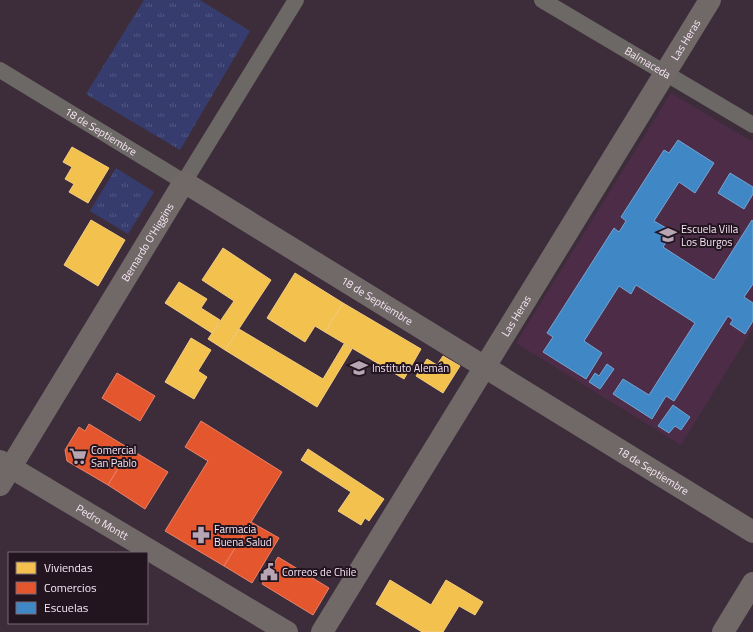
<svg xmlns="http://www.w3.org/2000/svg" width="753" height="632" font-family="'Titillium Web',sans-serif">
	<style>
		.built { fill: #4d2c47 }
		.grass { fill: url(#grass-tufts) }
		.homes { fill: #f2c14e; stroke: #f4cc80 }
		.shops { fill: #e4572e; stroke: #ea826a }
		.schools { fill: #3f88c5; stroke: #77a4d3 }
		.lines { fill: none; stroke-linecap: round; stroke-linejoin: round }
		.street { stroke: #6c6865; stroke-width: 16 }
		.secondary { stroke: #706968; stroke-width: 22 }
		.labels { text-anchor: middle; stroke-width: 4; stroke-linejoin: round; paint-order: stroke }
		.street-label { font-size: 11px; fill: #f9e6f5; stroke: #22151f }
		.poi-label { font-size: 11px; fill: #f9e6f5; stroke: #22151f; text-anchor: start }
	</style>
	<defs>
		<pattern id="grass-tufts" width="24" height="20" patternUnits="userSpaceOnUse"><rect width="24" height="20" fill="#363d6e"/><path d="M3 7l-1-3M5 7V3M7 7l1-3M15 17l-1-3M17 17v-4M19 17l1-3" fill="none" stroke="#545983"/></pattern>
	</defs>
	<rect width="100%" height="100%" fill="#3d2d3a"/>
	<!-- built -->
	<polygon class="built" points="671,93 753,142 753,328 681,445 516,343"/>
	<!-- grass -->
	<g class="grass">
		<polygon points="144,0 200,0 250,31 180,150 86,94"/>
		<polygon points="116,168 154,192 128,234 90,211"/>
	</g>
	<!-- homes -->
	<g class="homes">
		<polygon points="72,147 109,168 88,203 69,192 74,184 65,179 72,167 63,162"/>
		<polygon points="91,220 125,240 98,286 64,265"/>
		<polygon points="223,248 271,280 225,350 208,339 234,301 202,280"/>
		<polygon points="295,273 343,303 325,332 315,326 305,342 267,318"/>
		<polygon points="179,282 207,299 201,308 220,320 212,333 165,303"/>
		<polygon points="343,303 421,349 404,379 325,332"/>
		<polygon points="239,329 323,379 344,344 352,349 317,407 225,350"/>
		<polygon points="191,338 211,350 198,371 207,377 194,399 165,382"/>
		<polygon points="443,356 460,366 443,393 416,376 427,359 437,365"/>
		<polygon points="308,449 384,499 369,521 365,518 361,525 338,511 351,492 301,460"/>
		<polygon points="390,580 431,605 446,580 483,602 475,615 459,606 443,632 422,632 376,604"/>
	</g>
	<!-- shops -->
	<g class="shops">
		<polygon points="117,373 155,396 140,421 102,398"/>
		<polygon points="201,421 282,472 224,566 165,531 208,461 185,447"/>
		<polygon points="89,424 130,449 108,485 67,461 65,450 79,427 85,431"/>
		<polygon points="130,449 168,472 145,509 108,485"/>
		<polygon points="251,522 279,538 252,583 224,566"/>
		<polygon points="278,557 329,588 313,615 262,584"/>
	</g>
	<!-- schools -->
	<g class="schools">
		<polygon points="678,140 714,163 695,193 679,182 654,221 673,232 663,247 714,280 752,220 753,221 753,284 744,297 753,303 753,321 745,334 730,324 733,320 728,316 674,401 666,396 652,419 613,394 623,379 649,395 695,323 636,285 631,294 619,286 584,341 602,353 586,379 543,352 553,337 547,333 614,228 619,232 626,221 621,217 664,150 669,153"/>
		<polygon points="730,173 753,187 753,194 744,209 718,193"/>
		<polygon points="607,364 614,369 600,389 589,382 595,373 599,376"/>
		<polygon points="673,405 690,417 681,430 675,426 669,433 658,426"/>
	</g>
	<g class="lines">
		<!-- street -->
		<g class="street">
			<path id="s1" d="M 542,0 L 753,125"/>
			<path id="s2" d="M 0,70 L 184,182 L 296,0"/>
		</g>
		<!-- secondary -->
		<g class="secondary">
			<path id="s3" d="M 0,461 L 287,632"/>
			<path id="s4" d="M 0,485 L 184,182 L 753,532"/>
			<path id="s5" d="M 322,632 L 710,0"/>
			<polyline points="723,632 753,583"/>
		</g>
	</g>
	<!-- icons -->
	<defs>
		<g id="school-bare" transform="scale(1.38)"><path d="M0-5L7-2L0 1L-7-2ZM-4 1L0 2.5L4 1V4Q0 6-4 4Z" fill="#b7a5b4" stroke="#22151f" stroke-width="2.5" paint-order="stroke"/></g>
		<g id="supermarket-bare" transform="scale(1.38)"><path d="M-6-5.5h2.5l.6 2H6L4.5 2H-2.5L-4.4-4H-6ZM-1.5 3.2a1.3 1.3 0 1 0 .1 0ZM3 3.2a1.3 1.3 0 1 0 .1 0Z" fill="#b7a5b4" stroke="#22151f" stroke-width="2.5" paint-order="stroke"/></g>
		<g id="pharmacy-bare" transform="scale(1.38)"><path d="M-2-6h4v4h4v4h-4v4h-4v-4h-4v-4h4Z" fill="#b7a5b4" stroke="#22151f" stroke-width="2.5" paint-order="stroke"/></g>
		<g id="civic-bare" transform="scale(1.38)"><path d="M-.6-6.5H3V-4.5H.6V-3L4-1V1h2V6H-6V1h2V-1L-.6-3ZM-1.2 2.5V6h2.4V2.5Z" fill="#b7a5b4" stroke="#22151f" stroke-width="2.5" paint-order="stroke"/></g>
	</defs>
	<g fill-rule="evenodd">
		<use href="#school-bare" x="668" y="235"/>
		<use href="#school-bare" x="359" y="368"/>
		<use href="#supermarket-bare" x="78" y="456"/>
		<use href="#pharmacy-bare" x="201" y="535"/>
		<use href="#civic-bare" x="269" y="572"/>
	</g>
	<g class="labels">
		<!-- street labels -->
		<g class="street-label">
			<text dy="4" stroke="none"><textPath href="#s5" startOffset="695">Las Heras</textPath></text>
			<text dy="4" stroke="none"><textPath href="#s1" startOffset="123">Balmaceda</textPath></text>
			<text dy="4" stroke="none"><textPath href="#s2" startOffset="118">18 de Septiembre</textPath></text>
			<text dy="4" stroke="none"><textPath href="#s4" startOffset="284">Bernardo O'Higgins</textPath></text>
			<text dy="4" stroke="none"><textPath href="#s4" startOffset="581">18 de Septiembre</textPath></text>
			<text dy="4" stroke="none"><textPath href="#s5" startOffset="371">Las Heras</textPath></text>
			<text dy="4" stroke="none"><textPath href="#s4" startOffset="905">18 de Septiembre</textPath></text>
			<text dy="4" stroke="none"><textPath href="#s3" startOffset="119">Pedro Montt</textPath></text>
		</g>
		<!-- poi labels -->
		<g class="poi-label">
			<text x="681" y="233">Escuela Villa<tspan x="681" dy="13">Los Burgos</tspan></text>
			<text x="372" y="372">Instituto Alemán</text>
			<text x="91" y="454">Comercial<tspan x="91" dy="13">San Pablo</tspan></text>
			<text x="214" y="533">Farmacia<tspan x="214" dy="13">Buena Salud</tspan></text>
			<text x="282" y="576">Correos de Chile</text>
		</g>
	</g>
	<!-- legend -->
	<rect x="8" y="552" width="140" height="72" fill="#22151f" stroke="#786975"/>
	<rect x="16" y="562" width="20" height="12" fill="#f2c14e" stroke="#786975"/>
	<text x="44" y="572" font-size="12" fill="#f9e6f5">Viviendas</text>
	<rect x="16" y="582" width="20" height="12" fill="#e4572e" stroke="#786975"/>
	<text x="44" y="592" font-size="12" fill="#f9e6f5">Comercios</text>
	<rect x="16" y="602" width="20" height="12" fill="#3f88c5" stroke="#786975"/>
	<text x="44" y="612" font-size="12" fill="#f9e6f5">Escuelas</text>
</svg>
